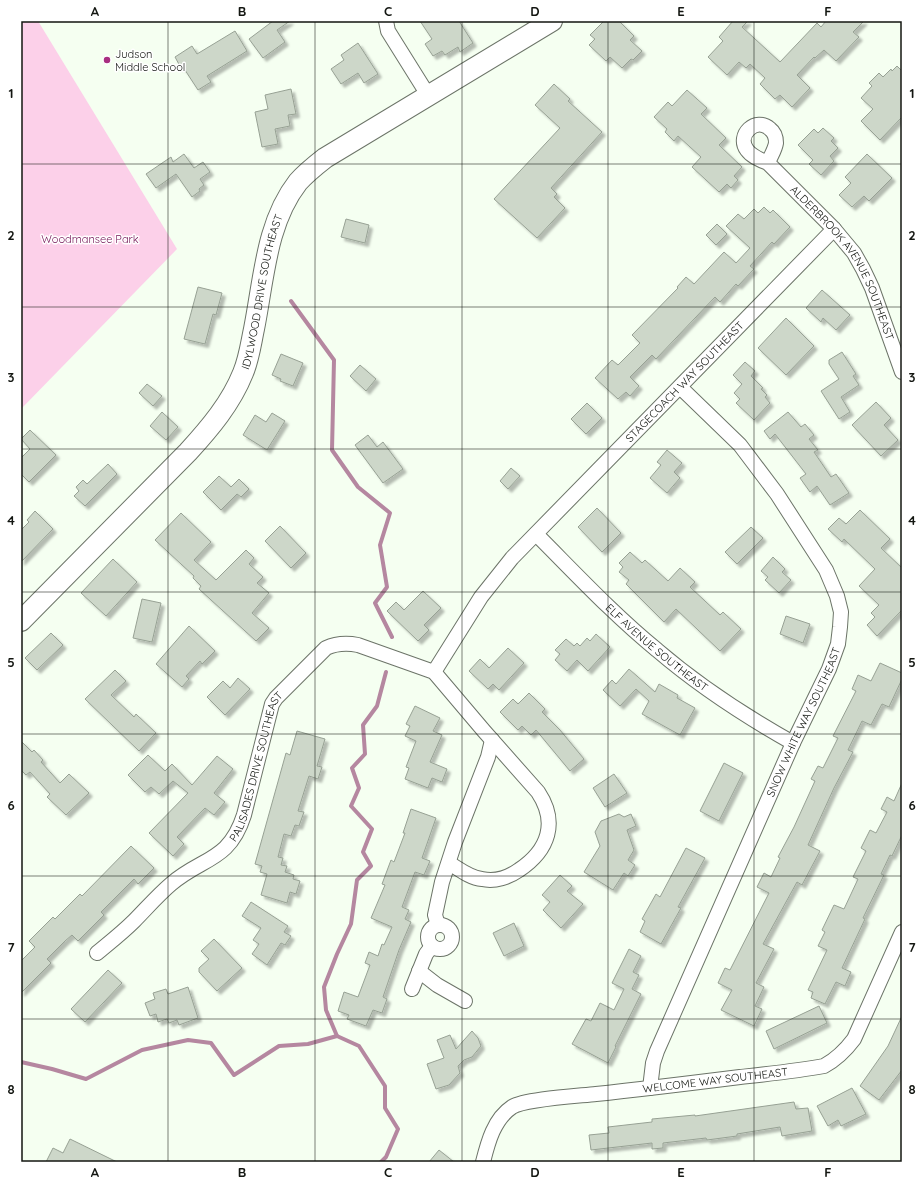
<svg xmlns="http://www.w3.org/2000/svg" width="923" height="1183" font-family="Quicksand,sans-serif">
	<style>
		.green { fill: #fcd0e9 }
		.lines { fill: none; stroke-linecap: round; stroke-linejoin: round }
		.stream { stroke: #b587a0; stroke-width: 4 }
		.building { fill: #cdd7c9; stroke: #97a194; filter: url(#shadow) }
		.street-casing { stroke: #6c7468; stroke-width: 16 }
		.secondary-casing { stroke: #6c7468; stroke-width: 22 }
		.street { stroke: #fff; stroke-width: 14 }
		.secondary { stroke: #fff; stroke-width: 20 }
		.grid { fill: none; stroke: #131611; stroke-width: 1; stroke-opacity: 0.55 }
		.poi-dot { fill: #a82e81; stroke: #fff; stroke-width: 1.5 }
		.labels { text-anchor: middle; stroke-width: 3; stroke-linejoin: round; paint-order: stroke }
		.poi-label { font-size: 11px; fill: #131611; stroke: #fff; text-anchor: start }
		.park-label { font-size: 11px; fill: #721155; stroke: #fff }
		.street-label { font-size: 11px; fill: #131611; stroke: #fff }
		.neatline { fill: none; stroke: #131611; stroke-width: 1.5 }
		.grid-label { font-size: 13px; text-anchor: middle; font-weight: bold; fill: #131611 }
	</style>
	<defs>
		<filter id="shadow"><feDropShadow dx="3.5" dy="3.5" stdDeviation="1" flood-color="#0004"/></filter>
	</defs>
	<rect width="100%" height="100%" fill="#f5fff1"/>
	<!-- green -->
	<polygon class="green" points="21,21 38,21 177,249 21,409"/>
	<g class="lines">
		<!-- stream -->
		<g class="stream">
			<polyline points="291,301 334,360 332,450 358,487 390,513 380,545 387,587 375,603 392,637"/>
			<polyline points="337,1036 326,1010 324,987 337,954 351,924 357,880 371,866 363,852 372,829 351,806 359,788 352,768 365,754 363,725 377,706 386,672"/>
			<polyline points="21,1062 52,1069 86,1079 142,1050 188,1040 211,1043 234,1075 279,1046 308,1044 337,1036 359,1046 385,1086 385,1108 398,1129 386,1157 381,1162"/>
		</g>
	</g>
	<!-- building -->
	<g class="building">
		<polygon points="273,21 290,21 277,30 285,42 263,58 249,39"/>
		<polygon points="420,21 459,21 473,43 460,52 458,47 445,55 442,51 433,56 425,44 432,39"/>
		<polygon points="604,21 619,21 634,36 630,40 642,51 633,60 631,59 622,68 610,57 606,61 589,45 595,39 590,35"/>
		<polygon points="733,21 748,21 742,27 780,62 817,23 821,27 826,21 864,21 853,32 859,37 836,61 824,50 815,58 814,57 797,75 810,88 792,107 780,95 775,99 760,84 765,78 750,64 746,68 739,62 727,75 708,57 723,41 719,37"/>
		<polygon points="235,31 247,51 207,76 211,82 198,90 183,67 181,68 175,57 192,46 197,54"/>
		<polygon points="358,43 378,74 364,83 358,73 341,84 331,69 344,60 341,55"/>
		<polygon points="897,66 902,71 902,117 880,140 861,121 873,109 861,98 872,86 869,83 879,73 883,77 891,69 892,71"/>
		<polygon points="554,84 570,99 568,101 602,132 551,188 557,194 554,197 565,208 537,238 494,199 560,128 535,105"/>
		<polygon points="291,89 296,114 288,115 290,126 275,129 278,144 262,147 255,112 268,109 265,95"/>
		<polygon points="687,90 707,108 701,114 726,138 719,145 742,167 734,176 738,180 731,188 727,184 719,192 692,167 701,157 678,136 674,141 665,132 667,129 654,117 668,102 672,106"/>
		<polygon points="823,128 834,138 831,141 838,148 830,156 834,161 821,175 809,164 813,160 798,145 814,129 818,133"/>
		<polygon points="184,154 194,168 203,162 210,172 200,179 204,185 199,189 200,191 192,197 176,174 156,188 146,174 171,157 173,162"/>
		<polygon points="867,154 892,178 869,201 864,196 852,207 839,195 851,183 845,177"/>
		<polygon points="764,207 770,213 773,210 790,227 774,244 772,242 750,266 754,269 738,286 736,284 720,302 715,297 656,359 652,355 630,377 639,386 630,396 626,392 618,399 595,378 612,360 618,365 640,343 632,335 678,288 677,287 686,277 694,284 724,252 736,263 750,248 726,226 738,214 744,219 754,209 758,213"/>
		<polygon points="346,219 369,225 365,243 341,237"/>
		<polygon points="717,224 727,234 716,245 706,235"/>
		<polygon points="198,287 222,293 216,315 213,314 205,344 184,339"/>
		<polygon points="822,290 850,315 836,330 823,318 821,322 806,308"/>
		<polygon points="786,318 814,346 786,375 758,348"/>
		<polygon points="842,352 856,374 853,376 859,385 841,397 850,412 839,419 821,391 839,379 829,364 829,360"/>
		<polygon points="281,354 303,363 293,386 280,381 281,379 272,375"/>
		<polygon points="745,362 755,371 751,376 763,388 761,389 767,395 765,397 770,403 754,420 736,403 740,399 734,393 742,384 733,375"/>
		<polygon points="360,365 376,379 366,391 350,376"/>
		<polygon points="147,384 162,396 153,406 139,393"/>
		<polygon points="876,402 891,418 884,425 898,440 881,456 852,425"/>
		<polygon points="587,403 602,418 586,434 571,419"/>
		<polygon points="162,412 178,427 166,440 150,426"/>
		<polygon points="788,412 801,427 805,424 814,435 809,439 818,450 814,452 831,477 836,474 849,493 830,505 817,486 810,492 800,478 806,474 775,434 770,439 764,431"/>
		<polygon points="272,413 285,421 267,450 243,435 255,415 266,422"/>
		<polygon points="30,430 56,455 29,482 21,474 21,458 30,449 21,439"/>
		<polygon points="368,435 377,447 383,442 403,469 383,483 355,445"/>
		<polygon points="667,450 682,463 674,472 680,478 667,493 650,478 661,465 657,462"/>
		<polygon points="108,464 117,474 85,506 74,496 79,491 76,487 83,480 87,484"/>
		<polygon points="511,468 520,476 508,489 500,481"/>
		<polygon points="219,476 231,487 239,479 249,489 241,497 237,494 221,510 203,492"/>
		<polygon points="597,508 621,533 602,552 578,527"/>
		<polygon points="860,510 890,539 881,548 902,568 902,610 877,636 867,625 875,617 871,613 879,605 859,586 875,569 844,539 842,542 828,529 839,518 846,524"/>
		<polygon points="35,511 53,529 21,562 21,530 29,522 27,520"/>
		<polygon points="181,513 211,542 194,560 216,580 246,550 254,558 249,564 263,577 257,583 269,593 252,613 269,628 256,641 199,589 201,586 193,578 194,576 155,540"/>
		<polygon points="280,526 306,553 291,568 265,541"/>
		<polygon points="751,527 763,538 737,564 725,552"/>
		<polygon points="630,552 642,563 645,560 668,581 680,568 695,582 690,587 720,615 723,612 741,629 720,651 676,609 664,622 626,584 629,580 619,572 623,567 619,563"/>
		<polygon points="773,557 785,569 782,572 791,580 779,593 765,580 768,577 761,571"/>
		<polygon points="113,559 137,582 106,616 81,593"/>
		<polygon points="423,591 441,608 424,625 429,630 418,641 387,611 396,602 404,610"/>
		<polygon points="142,599 161,603 152,642 133,638"/>
		<polygon points="786,616 810,624 803,643 780,634"/>
		<polygon points="189,626 215,651 202,664 200,661 186,676 189,679 182,687 156,664"/>
		<polygon points="51,633 63,645 37,670 25,658"/>
		<polygon points="596,634 610,647 588,671 577,660 567,671 555,660 560,654 555,650 566,639 574,646 577,643 580,646 587,638 590,641"/>
		<polygon points="508,648 524,663 499,690 493,684 488,689 469,671 480,659 489,668"/>
		<polygon points="880,663 902,673 902,679 889,707 882,704 871,725 862,721 848,750 853,752 834,788 808,845 820,851 802,885 797,882 763,944 774,949 756,983 764,987 755,1006 762,1009 754,1026 721,1010 732,990 718,983 725,968 730,970 769,893 757,887 764,873 771,877 780,858 778,857 794,827 815,781 811,779 818,766 823,768 838,738 833,736 856,691 852,689 858,675 871,681"/>
		<polygon points="629,669 655,692 659,684 678,695 677,698 695,708 680,735 642,714 649,701 636,689 620,706 603,690 612,680 616,684"/>
		<polygon points="115,670 126,681 111,695 134,717 136,714 156,733 139,751 85,699"/>
		<polygon points="238,678 250,689 225,715 207,697 223,681 230,688"/>
		<polygon points="529,693 545,709 542,712 560,730 584,759 570,771 536,730 531,735 522,726 518,730 500,712 513,699 518,704"/>
		<polygon points="415,706 440,718 433,731 442,735 430,762 447,769 442,782 432,778 428,788 405,779 409,768 406,767 416,741 405,736 410,726 406,724"/>
		<polygon points="297,731 325,739 317,766 322,767 318,779 309,776 298,811 304,812 299,826 295,825 291,836 284,834 278,857 283,858 281,865 287,866 285,872 294,875 293,879 300,881 296,894 290,892 287,903 261,895 267,874 260,872 262,866 255,864 286,753 290,755"/>
		<polygon points="21,741 32,752 34,750 43,760 41,762 60,783 69,774 89,793 66,815 47,797 50,794 30,772 26,775 21,770"/>
		<polygon points="148,755 165,771 172,764 192,785 217,756 233,769 214,793 225,802 214,815 205,808 177,837 184,844 173,856 149,833 188,793 173,781 159,794 151,787 145,792 128,775"/>
		<polygon points="724,763 743,773 719,821 700,811"/>
		<polygon points="614,774 627,793 605,807 593,788"/>
		<polygon points="902,783 902,835 892,856 890,855 881,874 884,875 863,918 865,919 842,968 851,972 845,986 836,982 825,1004 811,998 813,992 808,990 827,950 818,946 825,932 822,930 834,905 844,909 858,879 853,877 866,851 861,848 870,830 876,833 887,812 881,809 887,797 894,801"/>
		<polygon points="411,809 436,818 422,858 430,861 424,875 415,872 402,907 409,910 405,919 411,922 399,950 383,997 387,999 382,1013 373,1010 366,1026 347,1019 349,1015 338,1011 344,992 358,997 370,965 365,963 369,952 378,956 382,944 384,945 392,927 371,918 385,885 382,884 391,860 394,862 405,833 403,833"/>
		<polygon points="619,814 624,817 631,814 636,826 627,830 634,850 628,860 635,865 628,876 624,873 613,890 584,872 600,846 595,832 601,821"/>
		<polygon points="131,846 154,868 138,884 134,879 101,912 104,915 78,941 72,935 65,941 47,959 51,963 21,993 21,961 35,947 29,941 53,917 55,919 80,894 82,896"/>
		<polygon points="686,848 705,858 678,907 681,908 661,944 640,932 645,921 642,919 656,894 660,897"/>
		<polygon points="560,875 572,886 567,891 583,904 561,928 543,910 550,902 542,895"/>
		<polygon points="251,902 288,926 284,932 291,936 285,945 281,943 267,965 252,954 259,944 253,940 261,928 242,916"/>
		<polygon points="514,923 524,946 504,956 493,933"/>
		<polygon points="214,939 242,968 217,991 199,972 199,968 209,959 201,951"/>
		<polygon points="629,949 641,956 633,972 639,975 632,989 641,994 615,1046 616,1047 608,1063 572,1044 586,1019 591,1021 600,1003 614,1010 624,989 612,983"/>
		<polygon points="108,970 122,983 85,1022 71,1009"/>
		<polygon points="188,987 198,1018 179,1025 177,1020 169,1023 167,1019 158,1022 156,1014 150,1016 145,1003 155,999 153,993 166,989 168,994"/>
		<polygon points="819,1006 827,1023 774,1049 766,1031"/>
		<polygon points="902,1016 902,1070 879,1100 860,1086 888,1046"/>
		<polygon points="472,1031 478,1038 481,1046 472,1057 464,1060 458,1066 460,1073 449,1085 436,1089 427,1064 444,1058 437,1040 450,1035 456,1049"/>
		<polygon points="852,1088 866,1114 841,1126 838,1120 828,1126 817,1106"/>
		<polygon points="794,1102 796,1109 808,1108 812,1131 782,1136 780,1127 737,1134 737,1136 707,1140 706,1138 663,1143 663,1148 652,1149 652,1143 591,1150 589,1135 609,1133 608,1127 652,1122 652,1119 695,1115 695,1116"/>
		<polygon points="70,1139 117,1162 46,1162 53,1148 63,1153"/>
		<polygon points="439,1150 454,1162 429,1162"/>
	</g>
	<g class="lines">
		<!-- street casing -->
		<g class="street-casing">
			<g id="street">
				<polyline points="386,21 388,31 428,95"/>
				<path id="s1" d="M 768,163 C 770,157 775,150 776,143 C 776,137 774,132 770,129 C 756,116 736,135 747,150 C 752,157 761,160 768,163 L 834,229 L 854,253 L 863,269 L 872,288 L 902,372"/>
				<path id="s2" d="M 536,534 C 575,573 614,615 657,650 C 699,686 745,716 793,743"/>
				<path id="s3" d="M 434,672 L 481,597 L 512,558 L 834,229"/>
				<circle cx="440" cy="937" r="12"/>
				<polyline points="438,925 435,915 442,882 455,842 488,757 492,740"/>
				<path id="s4" d="M 97,953 C 109,943 122,933 134,921 C 146,909 157,896 171,884 C 202,857 229,862 244,815 L 272,704 L 276,698 L 326,648 C 337,643 347,643 358,645 L 434,672 L 484,731 L 538,792 C 558,822 549,850 519,870 C 509,877 495,882 482,879 C 470,878 459,869 449,863"/>
				<polyline points="419,971 437,985 465,1001"/>
				<polyline points="412,989 426,954 432,946"/>
				<path id="s5" d="M 650,1088 L 653,1063 L 657,1051 L 793,743 L 829,669 L 838,644 L 840,627 L 841,612 L 837,596 L 826,570 L 777,494 L 740,445 L 680,387"/>
				<path id="s6" d="M 483,1162 C 488,1142 494,1119 512,1107 C 525,1099 578,1096 596,1094 C 644,1089 692,1083 740,1077 C 768,1074 797,1071 824,1066 C 837,1059 845,1051 854,1039 L 902,932"/>
			</g>
		</g>
		<!-- secondary casing -->
		<g class="secondary-casing">
			<g id="secondary">
				<path id="s7" d="M 21,621 L 188,452 C 210,428 231,403 243,373 C 249,359 251,343 254,329 C 264,279 266,223 298,182 C 306,173 316,165 325,158 L 552,21"/>
			</g>
		</g>
		<!-- street -->
		<use href="#street" class="street"/>
		<!-- secondary -->
		<use href="#secondary" class="secondary"/>
	</g>
	<!-- grid -->
	<path class="grid" d="M 168,21 L 168,1162M 315,21 L 315,1162M 462,21 L 462,1162M 608,21 L 608,1162M 754,21 L 754,1162M 21,164 L 902,164M 21,307 L 902,307M 21,449 L 902,449M 21,592 L 902,592M 21,734 L 902,734M 21,876 L 902,876M 21,1019 L 902,1019"/>
	<!-- markers -->
	<circle class="poi-dot" cx="107" cy="60" r="4"/>
	<g class="labels">
		<!-- poi labels -->
		<g class="poi-label">
			<text x="115" y="58">Judson<tspan x="115" dy="13">Middle School</tspan></text>
		</g>
		<!-- park labels -->
		<g class="park-label">
			<text x="90" y="243">Woodmansee Park</text>
		</g>
		<!-- street labels -->
		<g class="street-label">
			<text dy="4" stroke="none"><textPath href="#s1" startOffset="235">ALDERBROOK AVENUE SOUTHEAST</textPath></text>
			<text dy="4" stroke="none"><textPath href="#s7" startOffset="418">IDYLWOOD DRIVE SOUTHEAST</textPath></text>
			<text dy="4" stroke="none"><textPath href="#s3" startOffset="385">STAGECOACH WAY SOUTHEAST</textPath></text>
			<text dy="4" stroke="none"><textPath href="#s2" startOffset="166">ELF AVENUE SOUTHEAST</textPath></text>
			<text dy="4" stroke="none"><textPath href="#s5" startOffset="398">SNOW WHITE WAY SOUTHEAST</textPath></text>
			<text dy="4" stroke="none"><textPath href="#s4" startOffset="255">PALISADES DRIVE SOUTHEAST</textPath></text>
			<text dy="4" stroke="none"><textPath href="#s6" startOffset="269">WELCOME WAY SOUTHEAST</textPath></text>
		</g>
	</g>
	<!-- border -->
	<rect width="923" height="1183" fill="none" stroke="#ffffff" stroke-width="44"/>
	<rect x="22" y="22" width="879" height="1139" class="neatline"/>
	<g class="grid-label">
		<text x="95" y="16">A</text>
		<text x="242" y="16">B</text>
		<text x="388" y="16">C</text>
		<text x="535" y="16">D</text>
		<text x="681" y="16">E</text>
		<text x="828" y="16">F</text>
		<text x="11" y="98">1</text>
		<text x="912" y="98">1</text>
		<text x="11" y="240">2</text>
		<text x="912" y="240">2</text>
		<text x="11" y="382">3</text>
		<text x="912" y="382">3</text>
		<text x="11" y="525">4</text>
		<text x="912" y="525">4</text>
		<text x="11" y="667">5</text>
		<text x="912" y="667">5</text>
		<text x="11" y="810">6</text>
		<text x="912" y="810">6</text>
		<text x="11" y="952">7</text>
		<text x="912" y="952">7</text>
		<text x="11" y="1094">8</text>
		<text x="912" y="1094">8</text>
		<text x="95" y="1177">A</text>
		<text x="242" y="1177">B</text>
		<text x="388" y="1177">C</text>
		<text x="535" y="1177">D</text>
		<text x="681" y="1177">E</text>
		<text x="828" y="1177">F</text>
	</g>
</svg>
